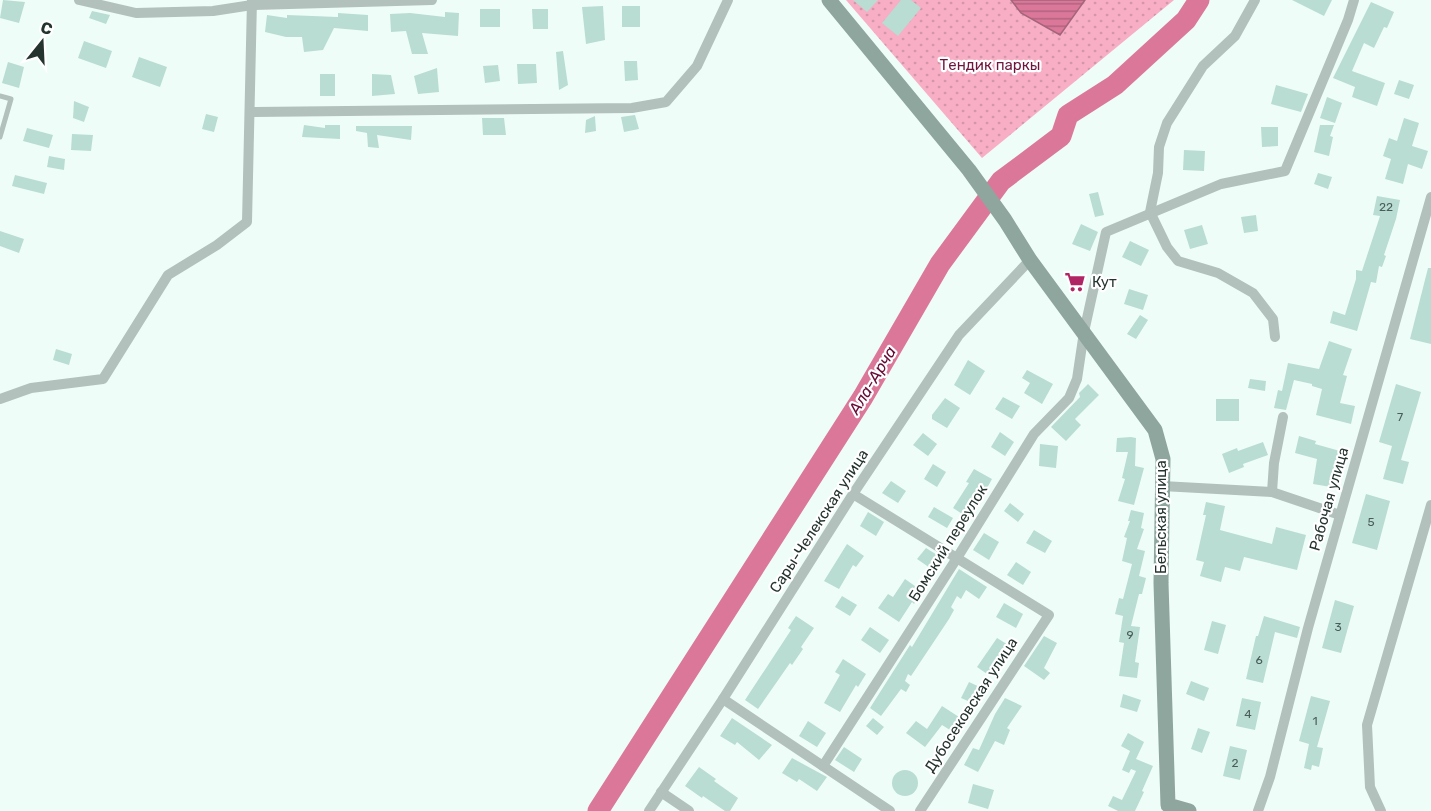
<svg xmlns="http://www.w3.org/2000/svg" width="1431" height="811" font-family="Rubik,sans-serif">
	<style>
		.park { fill: url(#park-dots) }
		.water { fill: url(#water-rules); stroke: #a4647a; stroke-width: 1.5 }
		.lines { fill: none; stroke-linecap: round; stroke-linejoin: round }
		.river { stroke: #db789a; stroke-width: 21 }
		.building { fill: #b9ddd2 }
		.lane { stroke: #b2c1bc; stroke-width: 5 }
		.street { stroke: #b2c1bc; stroke-width: 10 }
		.secondary { stroke: #8fa69f; stroke-width: 15 }
		.labels { text-anchor: middle; stroke-width: 4.5; stroke-linejoin: round; paint-order: stroke }
		.number-label { font-size: 12px; fill: #4a5e58 }
		.park-label { font-size: 15px; fill: #6f163e; stroke: #fff }
		.poi-label { font-size: 15px; fill: #25342f; stroke: #fff; text-anchor: start }
		.street-label { font-size: 15px; fill: #25342f; stroke: #fff }
		.water-label { font-size: 16px; font-style: italic; fill: #670c37; stroke: #fff }
	</style>
	<defs>
		<pattern id="park-dots" width="8" height="8" patternUnits="userSpaceOnUse" patternTransform="scale(1.5)"><rect width="8" height="8" fill="#f8aec5"/><path d="M2 2h.1M6 6h.1" fill="none" stroke="#d496aa" stroke-width="1.8" stroke-linecap="round"/></pattern>
		<pattern id="water-rules" width="6" height="5" patternUnits="userSpaceOnUse" patternTransform="scale(1.5)"><rect width="6" height="5" fill="#db789a"/><path d="M0 2.5h6" fill="none" stroke="#b1637e"/></pattern>
	</defs>
	<rect width="100%" height="100%" fill="#effdf9"/>
	<!-- park -->
	<polygon class="park" points="846,0 1174,0 982,158"/>
	<!-- water -->
	<polygon class="water" points="1011,0 1085,0 1060,35 1021,13"/>
	<g class="lines">
		<!-- river -->
		<polyline class="river" points="598,811 863,397 940,264 1001,181 1061,136 1068,115 1115,85 1186,20 1199,0"/>
	</g>
	<!-- building -->
	<g class="building">
		<polygon points="3,0 25,2 19,23 0,18"/>
		<polygon points="853,0 878,0 867,12"/>
		<polygon points="901,0 911,0 921,8 898,36 882,23"/>
		<polygon points="1292,0 1332,0 1324,16"/>
		<polygon points="1371,2 1394,12 1387,28 1384,27 1374,48 1364,43 1352,71 1385,83 1377,106 1352,97 1355,87 1333,78"/>
		<polygon points="603,6 605,40 586,44 582,7"/>
		<rect x="622" y="6" width="18" height="21"/>
		<rect x="480" y="9" width="20" height="18"/>
		<polygon points="532,9 548,9 548,29 533,29"/>
		<polygon points="92,11 110,15 106,24 89,18"/>
		<polygon points="445,12 459,13 458,36 422,33 428,54 412,54 406,31 391,32 390,14 410,13 445,17"/>
		<polygon points="338,13 368,15 368,31 334,28 323,50 304,52 302,37 286,37 265,32 267,15 287,18 287,15 338,17"/>
		<polygon points="84,41 112,51 106,68 78,58"/>
		<polygon points="563,51 568,85 559,90 556,52"/>
		<polygon points="139,57 167,67 160,87 132,77"/>
		<polygon points="624,61 637,61 638,80 625,81"/>
		<polygon points="8,62 24,67 19,88 2,83"/>
		<polygon points="517,64 536,64 537,83 518,84"/>
		<polygon points="498,65 500,81 485,83 483,66"/>
		<polygon points="437,68 439,92 418,94 414,76"/>
		<rect x="320" y="74" width="15" height="22"/>
		<polygon points="372,74 391,75 395,94 372,96"/>
		<polygon points="1399,80 1414,85 1409,99 1394,94"/>
		<polygon points="1276,85 1308,94 1301,112 1271,104"/>
		<polygon points="1327,97 1342,103 1335,123 1320,118"/>
		<polygon points="74,101 89,107 84,122 73,118"/>
		<polygon points="206,114 218,117 214,132 202,129"/>
		<polygon points="635,115 639,129 624,132 621,117"/>
		<polygon points="595,116 596,131 585,133 586,120"/>
		<polygon points="482,118 504,118 506,135 483,135"/>
		<polygon points="1404,118 1419,123 1412,146 1428,151 1422,169 1408,164 1403,184 1385,179 1391,159 1383,156 1389,138 1397,141"/>
		<polygon points="304,125 325,128 325,125 340,125 340,139 302,137"/>
		<polygon points="1320,125 1334,125 1330,136 1333,137 1329,156 1314,152"/>
		<polygon points="356,126 412,126 411,140 377,135 379,148 368,147 367,133 356,131"/>
		<polygon points="1261,127 1278,127 1278,146 1262,147"/>
		<polygon points="27,128 53,135 49,148 23,141"/>
		<polygon points="72,134 93,135 91,151 71,150"/>
		<polygon points="1184,150 1205,151 1204,171 1183,170"/>
		<polygon points="49,156 65,159 64,170 47,167"/>
		<polygon points="1318,173 1332,177 1328,189 1314,184"/>
		<polygon points="15,175 47,183 44,194 12,186"/>
		<polygon points="1098,192 1104,215 1095,217 1089,194"/>
		<polygon points="1377,196 1400,200 1396,219 1384,255 1386,256 1382,267 1379,266 1376,283 1371,282 1357,331 1330,323 1333,311 1345,315 1356,279 1356,270 1362,271 1380,216 1373,215"/>
		<polygon points="1256,215 1258,231 1244,233 1241,217"/>
		<polygon points="1081,224 1098,232 1090,251 1072,244"/>
		<polygon points="1202,225 1208,244 1190,249 1184,230"/>
		<polygon points="0,231 24,239 19,253 0,246"/>
		<polygon points="1130,241 1149,250 1141,266 1122,257"/>
		<polygon points="1428,268 1431,268 1431,344 1410,339"/>
		<polygon points="1129,289 1148,295 1143,310 1124,304"/>
		<polygon points="1140,315 1148,320 1136,339 1127,334"/>
		<polygon points="1329,341 1352,349 1343,375 1347,376 1340,403 1355,406 1351,424 1316,415 1322,389 1312,386 1312,384 1294,380 1286,410 1274,408 1278,390 1282,391 1288,363 1319,369"/>
		<polygon points="56,349 72,354 69,365 53,360"/>
		<polygon points="968,360 985,371 970,395 954,385"/>
		<polygon points="1027,370 1053,384 1042,404 1024,393 1030,383 1022,378"/>
		<polygon points="1250,379 1266,381 1265,391 1248,388"/>
		<polygon points="1088,384 1099,395 1075,419 1081,425 1066,441 1051,427 1080,397 1079,393"/>
		<polygon points="1396,384 1421,392 1401,460 1409,462 1403,484 1383,479 1392,446 1379,442"/>
		<polygon points="1003,397 1020,406 1012,419 995,409"/>
		<polygon points="945,398 960,408 947,428 932,419 932,415"/>
		<rect x="1216" y="399" width="23" height="22"/>
		<polygon points="1000,432 1014,442 1005,456 991,447"/>
		<polygon points="923,433 937,444 928,456 913,445"/>
		<polygon points="1299,436 1316,441 1315,444 1340,451 1337,464 1335,463 1331,487 1313,484 1317,459 1295,453"/>
		<polygon points="1131,437 1136,438 1135,466 1144,468 1134,505 1118,501 1125,479 1122,478 1128,452 1116,452 1117,438"/>
		<polygon points="1263,442 1268,455 1243,464 1244,467 1229,473 1222,454 1237,448 1238,451"/>
		<polygon points="1040,444 1058,446 1056,468 1039,466"/>
		<polygon points="933,464 946,472 937,487 924,479"/>
		<polygon points="974,469 992,479 970,519 953,508 969,483 966,482"/>
		<polygon points="891,481 906,491 898,503 882,493"/>
		<polygon points="1366,494 1390,501 1377,550 1352,543"/>
		<polygon points="1206,502 1225,506 1220,530 1272,544 1276,527 1306,535 1297,570 1244,557 1240,571 1225,567 1221,582 1200,576 1204,562 1196,560 1206,515 1203,515"/>
		<polygon points="1010,503 1024,514 1018,522 1004,511"/>
		<polygon points="934,507 953,518 947,528 928,517"/>
		<polygon points="1131,510 1144,513 1141,528 1144,529 1137,549 1145,551 1139,576 1146,578 1142,594 1139,594 1131,626 1140,627 1135,662 1139,663 1137,678 1119,676 1124,643 1119,642 1123,616 1115,614 1119,598 1123,599 1132,564 1122,561 1127,538 1124,537 1130,521 1128,521"/>
		<polygon points="868,512 884,522 876,536 860,526"/>
		<polygon points="1034,530 1052,541 1045,553 1026,543"/>
		<polygon points="984,533 999,542 989,560 973,550"/>
		<polygon points="847,544 864,556 856,567 853,565 839,589 824,581"/>
		<polygon points="926,548 942,558 933,570 917,559"/>
		<polygon points="1016,562 1031,572 1023,585 1007,575"/>
		<polygon points="959,569 987,587 979,599 966,590 961,599 957,596 951,607 954,610 949,619 911,676 908,674 905,681 910,685 906,692 901,689 881,716 870,708 910,645 912,647"/>
		<polygon points="905,579 922,591 914,604 912,602 899,622 878,608 888,594 893,597"/>
		<polygon points="842,596 857,605 850,616 835,607"/>
		<polygon points="1335,600 1354,606 1341,653 1322,648"/>
		<polygon points="1004,603 1023,614 1016,628 996,617"/>
		<polygon points="796,616 814,628 801,647 803,649 792,665 790,663 758,709 745,700 791,630 788,628"/>
		<polygon points="1264,616 1300,627 1297,638 1275,632 1263,683 1246,679 1256,636 1258,636"/>
		<polygon points="1212,621 1226,625 1218,654 1204,650"/>
		<polygon points="870,627 889,640 880,653 861,640"/>
		<polygon points="1044,636 1057,643 1044,668 1050,673 1044,680 1024,666"/>
		<polygon points="997,638 1010,646 990,676 977,667"/>
		<polygon points="843,659 866,674 858,687 856,685 840,712 824,703 840,675 835,672"/>
		<polygon points="1191,681 1209,688 1204,701 1186,694"/>
		<polygon points="969,682 984,689 977,705 961,698"/>
		<polygon points="1123,694 1141,700 1137,712 1120,707"/>
		<polygon points="1311,696 1330,701 1317,747 1323,748 1319,767 1312,765 1311,770 1304,768 1309,744 1299,741"/>
		<polygon points="1005,698 1022,706 1007,728 1010,730 1004,745 995,741 978,772 964,765 973,748 979,750 995,714"/>
		<polygon points="1242,698 1261,702 1255,730 1236,726"/>
		<polygon points="942,706 959,717 950,730 942,725 925,747 906,733 916,721 927,729"/>
		<polygon points="732,718 772,745 759,760 737,742 735,745 720,736"/>
		<polygon points="873,718 884,727 877,735 866,726"/>
		<polygon points="808,721 826,733 817,747 799,736"/>
		<polygon points="1198,728 1210,732 1202,753 1191,749"/>
		<polygon points="1128,733 1144,742 1136,759 1153,766 1142,791 1144,792 1135,811 1118,811 1108,806 1113,796 1122,800 1136,771 1131,769 1129,773 1122,770 1130,751 1121,746"/>
		<polygon points="1230,746 1247,750 1240,780 1223,776"/>
		<polygon points="844,747 862,759 854,772 835,760"/>
		<polygon points="792,758 827,777 817,791 799,779 797,782 782,773"/>
		<polygon points="699,767 716,779 714,781 738,798 730,811 725,811 703,796 702,798 685,786"/>
		<circle cx="905" cy="783" r="13"/>
		<polygon points="973,784 994,790 988,809 968,803"/>
	</g>
	<g class="lines">
		<!-- lane -->
		<polyline class="lane" points="0,96 11,99 0,137"/>
		<!-- street -->
		<g class="street">
			<polyline points="79,0 136,13 213,11 252,5 432,0"/>
			<polyline points="1255,0 1235,36 1203,66 1167,123 1159,147 1158,173 1150,212 1167,247 1178,261 1218,273 1253,293 1273,319 1275,337"/>
			<polyline points="250,112 632,108 666,102 697,66 728,0"/>
			<polyline points="0,399 31,388 103,379 168,275 217,245 247,222 252,0"/>
			<polyline points="1162,486 1272,492 1340,515"/>
			<polyline points="1272,492 1274,463 1283,417"/>
			<polyline points="853,494 1049,615 920,811"/>
			<polyline points="723,699 890,811"/>
			<polyline points="823,766 957,558 1034,434 1069,398 1077,379 1084,332 1106,232 1221,184 1285,171 1348,20 1354,0"/>
			<polyline points="661,792 689,811"/>
			<polyline points="649,811 723,699 853,494 959,335 1030,260"/>
			<polyline points="1258,811 1270,777 1308,628 1431,197"/>
			<polyline points="1381,811 1370,787 1367,725 1431,505"/>
		</g>
		<!-- secondary -->
		<polyline class="secondary" points="829,0 969,170 1005,220 1030,260 1155,430 1163,459 1161,583 1168,805 1189,811"/>
	</g>
	<!-- icons -->
	<defs>
		<g id="supermarket-bare" transform="scale(1.62)"><path d="M-6-5.5h2.5l.6 2H6L4.5 2H-2.5L-4.4-4H-6ZM-1.5 3.2a1.3 1.3 0 1 0 .1 0ZM3 3.2a1.3 1.3 0 1 0 .1 0Z" fill="#b02664" stroke="#fff" stroke-width="2.5" paint-order="stroke"/></g>
	</defs>
	<g fill-rule="evenodd">
		<use href="#supermarket-bare" x="1075" y="282"/>
	</g>
	<g class="labels">
		<!-- number labels -->
		<g class="number-label">
			<text x="1386" y="211">22</text>
			<text x="1400" y="421">7</text>
			<text x="1371" y="526">5</text>
			<text x="1338" y="631">3</text>
			<text x="1130" y="639">9</text>
			<text x="1259" y="664">6</text>
			<text x="1248" y="718">4</text>
			<text x="1315" y="725">1</text>
			<text x="1235" y="767">2</text>
		</g>
		<!-- park labels -->
		<g class="park-label">
			<text x="990" y="70">Тендик паркы</text>
		</g>
		<!-- poi labels -->
		<g class="poi-label">
			<text x="1092" y="287">Кут</text>
		</g>
		<!-- street labels -->
		<g class="street-label">
			<text transform="translate(1329 499) rotate(-74)" y="5">Рабочая улица</text>
			<text transform="translate(1161 517) rotate(-90)" y="5">Бельская улица</text>
			<text transform="translate(819 521) rotate(-57)" y="5">Сары-Челекская улица</text>
			<text transform="translate(948 543) rotate(-58)" y="5">Бомский переулок</text>
			<text transform="translate(971 705) rotate(-57)" y="5">Дубосековская улица</text>
		</g>
		<!-- water labels -->
		<g class="water-label">
			<text transform="translate(872 380) rotate(-59)" y="6">Ала-Арча</text>
		</g>
	</g>
	<!-- north arrow -->
	<g transform="translate(42 42) rotate(18)" stroke="#ffffff" stroke-width="4.5" paint-order="stroke">
	<path d="M0-4.5L10 22L0 15L-10 22Z" fill="#25342f"/>
	<text y="-9" font-size="16" font-weight="bold" text-anchor="middle" fill="#25342f">С</text>
	</g>
</svg>
